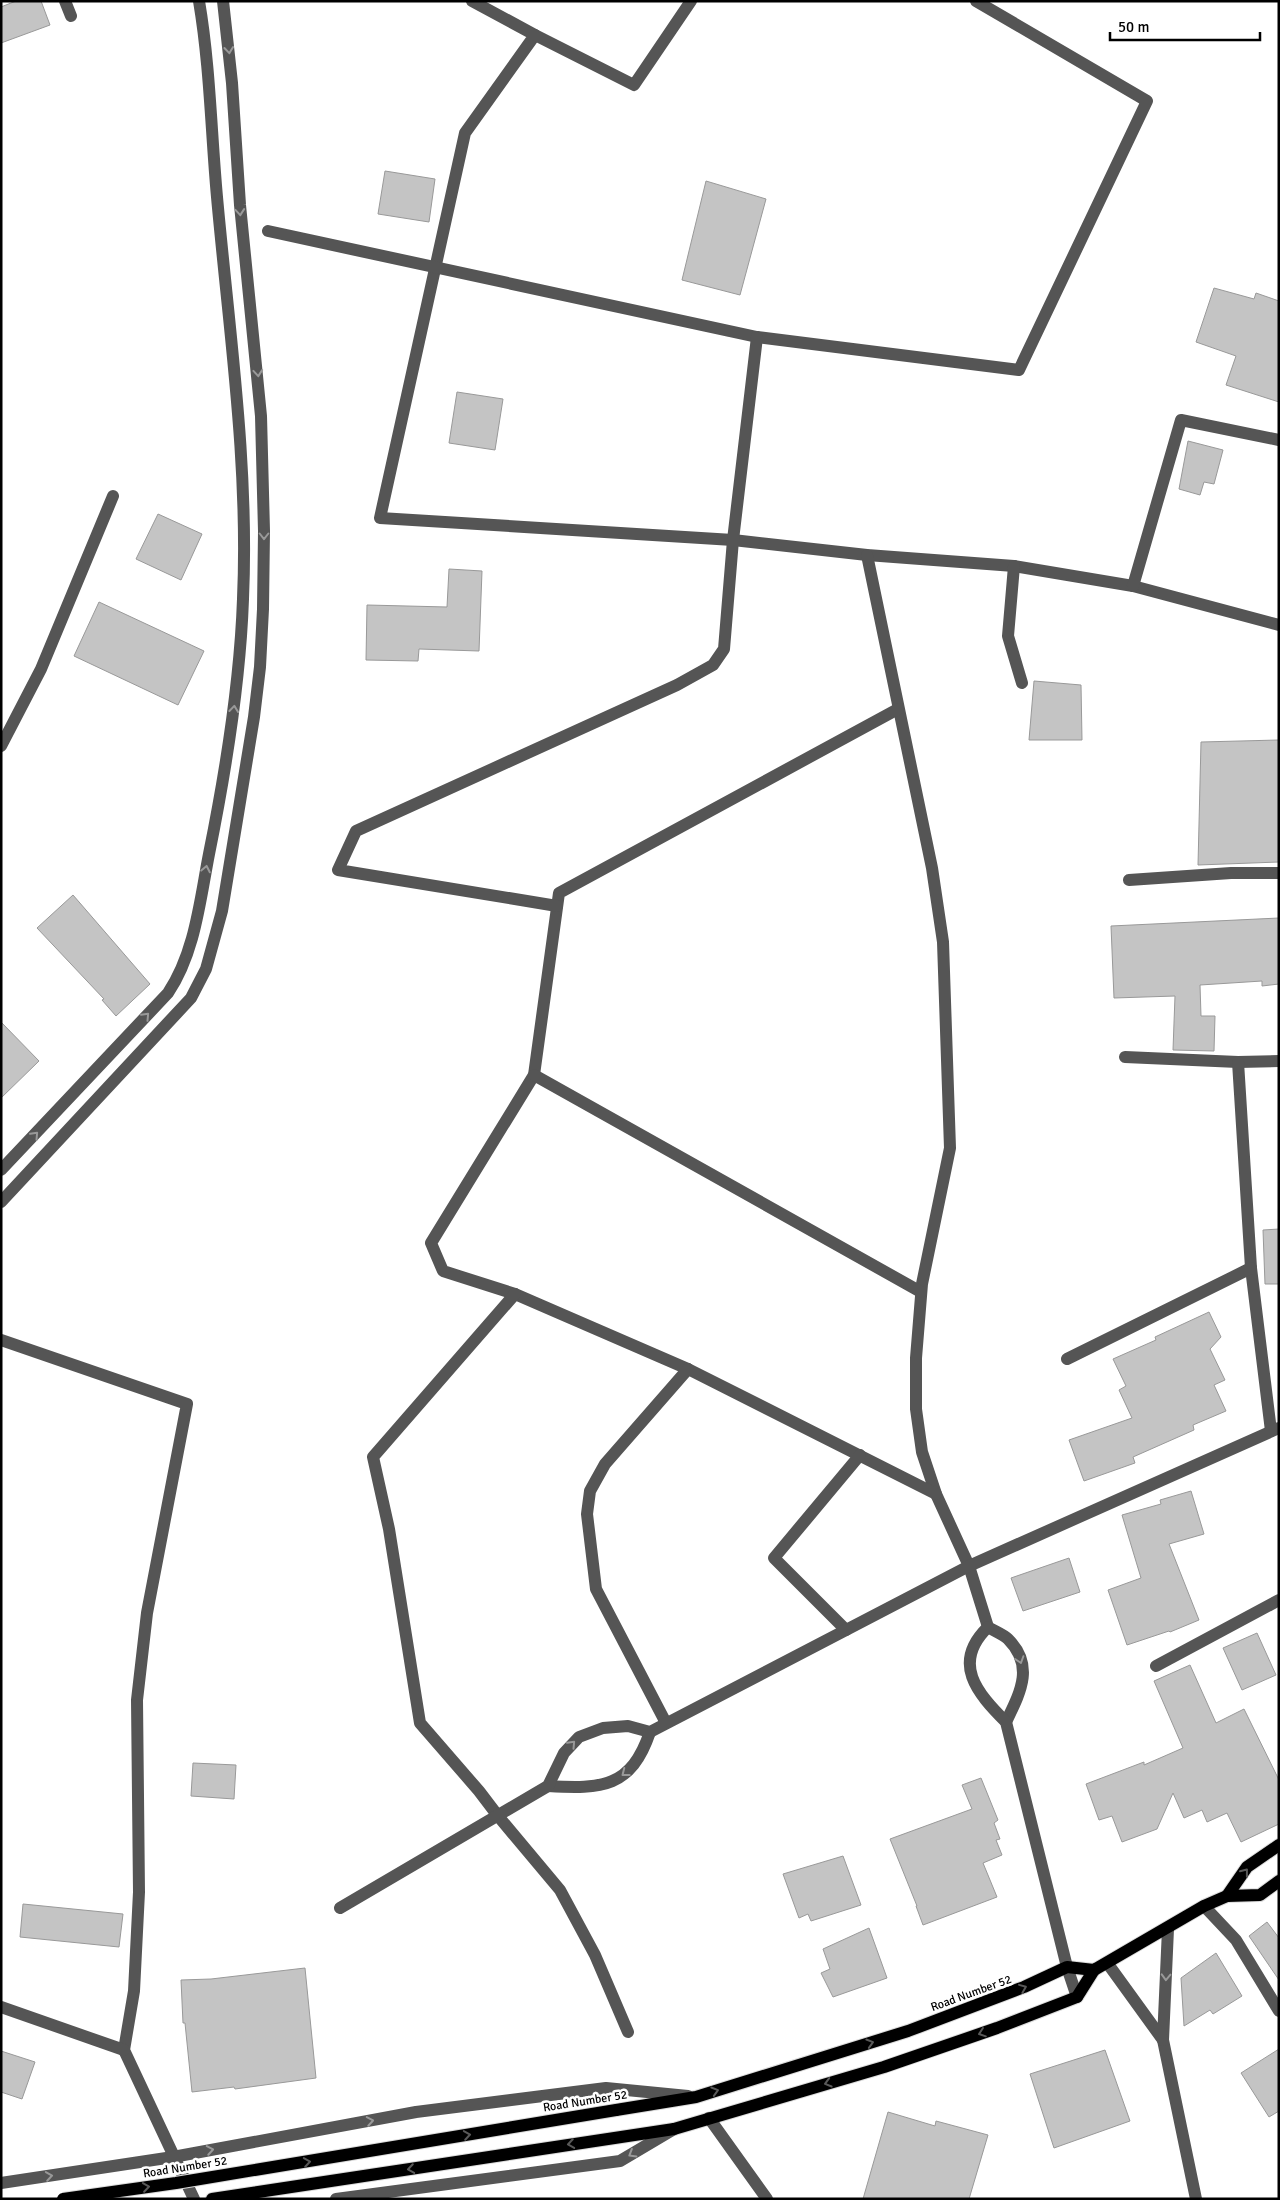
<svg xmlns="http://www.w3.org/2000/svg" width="1280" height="2200" font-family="Signika,sans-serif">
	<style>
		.building { fill: #c4c4c4; stroke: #999 }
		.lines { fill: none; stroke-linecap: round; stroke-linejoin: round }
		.major-casing { stroke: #dbdbdb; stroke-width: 14 }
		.minor { stroke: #555; stroke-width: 12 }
		.major { stroke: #000; stroke-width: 12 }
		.major-bridge-casing { stroke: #dbdbdb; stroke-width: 14; stroke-linecap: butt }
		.major-bridge { stroke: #000; stroke-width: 12 }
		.oneway { stroke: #999 }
		.oneway2 { stroke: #595959 }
		.labels { text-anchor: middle; stroke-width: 5; stroke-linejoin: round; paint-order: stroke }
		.street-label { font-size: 12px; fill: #000; stroke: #fff }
	</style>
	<rect width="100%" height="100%" fill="#fff"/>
	<!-- building -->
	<g class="building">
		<polygon points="16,1 41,1 50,25 1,43 1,7"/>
		<polygon points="385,171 435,179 429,222 378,214"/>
		<polygon points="706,181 766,199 740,295 682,280"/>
		<polygon points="1214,288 1254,299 1256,293 1279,301 1279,402 1226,385 1236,356 1196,342"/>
		<polygon points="457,392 503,399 495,450 449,443"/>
		<polygon points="1188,441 1223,450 1214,484 1204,482 1200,495 1179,489"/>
		<polygon points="158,514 202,534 181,580 136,559"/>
		<polygon points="449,569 482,571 479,651 419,649 418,661 366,660 367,605 447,607"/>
		<polygon points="99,602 204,651 178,705 74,656"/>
		<polygon points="1034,681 1081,685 1082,740 1029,740"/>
		<polygon points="1279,740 1279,862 1198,865 1201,742"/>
		<polygon points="73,895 150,984 116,1016 102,1000 104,999 37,928"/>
		<polygon points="1279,918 1279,984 1262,986 1262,981 1200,985 1201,1016 1215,1016 1214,1051 1173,1050 1175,996 1114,998 1111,926"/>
		<polygon points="1,1022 39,1061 1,1098"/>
		<polygon points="1279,1229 1279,1284 1265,1284 1263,1230"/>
		<polygon points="1209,1312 1221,1337 1210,1349 1225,1380 1214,1385 1226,1411 1193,1425 1194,1430 1133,1457 1135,1463 1084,1481 1069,1440 1132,1418 1119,1390 1126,1386 1113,1359 1156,1340 1155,1337"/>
		<polygon points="1191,1491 1204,1534 1169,1544 1199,1620 1170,1632 1169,1631 1127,1645 1108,1590 1141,1578 1122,1515 1161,1504 1160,1500"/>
		<polygon points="1069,1558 1080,1592 1023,1611 1011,1578"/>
		<polygon points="1257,1633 1276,1675 1242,1690 1223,1648"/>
		<polygon points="1190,1665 1216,1723 1244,1709 1279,1780 1279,1824 1241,1842 1227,1813 1207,1822 1202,1810 1184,1818 1173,1793 1157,1829 1122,1842 1112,1816 1099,1820 1086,1784 1144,1762 1144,1765 1183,1748 1154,1681"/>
		<polygon points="193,1763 236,1765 234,1799 191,1796"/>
		<polygon points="981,1778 998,1820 994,1823 1000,1839 996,1840 1002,1855 983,1863 997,1897 923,1925 916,1906 917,1906 890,1839 972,1809 962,1785"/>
		<polygon points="843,1856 861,1905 811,1921 808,1914 799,1918 783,1874"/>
		<polygon points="23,1904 123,1914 119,1947 20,1937"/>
		<polygon points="1267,1922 1279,1938 1279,1980 1249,1936"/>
		<polygon points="869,1928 887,1978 833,1997 821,1973 830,1969 823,1949"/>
		<polygon points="1216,1953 1242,1996 1213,2014 1210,2010 1184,2026 1181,1978"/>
		<polygon points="305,1968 316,2078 235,2089 234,2087 192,2092 185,2023 183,2023 181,1980 211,1979"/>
		<polygon points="1279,2049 1279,2111 1269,2117 1241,2073"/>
		<polygon points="1105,2050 1130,2121 1054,2148 1030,2074"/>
		<polygon points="1,2051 35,2062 22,2099 1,2092"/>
		<polygon points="888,2112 935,2126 936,2121 988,2135 969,2199 863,2199"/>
	</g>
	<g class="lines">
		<!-- major casing -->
		<g class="major-casing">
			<g id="major">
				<polyline points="1227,1896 1247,1867 1279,1845"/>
				<polyline points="616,2110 696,2097 908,2031 1024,1987 1067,1967 1094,1970 1204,1906 1227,1896 1260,1895 1279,1881"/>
				<polyline points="212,2199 674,2129 884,2067 997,2028 1077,1997 1094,1970"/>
			</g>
		</g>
		<!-- minor -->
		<g class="minor">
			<polyline points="65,1 71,16"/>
			<polyline points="472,1 535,35 465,133 380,518 733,540 867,555 1014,566 1133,586 1279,625"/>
			<polyline points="535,35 634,85 691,1"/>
			<polyline points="268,231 757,337 1019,370 1147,101 976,1"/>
			<path d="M 867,555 L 932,868 L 943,942 L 950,1148 L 922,1284 L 916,1358 L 916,1409 L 922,1452 L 936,1494 L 969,1566 L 988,1627 C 994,1631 1003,1634 1008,1639 C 1035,1666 1020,1693 1006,1722"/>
			<polyline points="1014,566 1008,636 1022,683"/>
			<polyline points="1133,586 1181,420 1279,440"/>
			<polyline points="898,709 559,893 534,1075 431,1243 443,1271 515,1294 688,1369 936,1494"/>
			<polyline points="1,746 41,669 113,496"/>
			<polyline points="1129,880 1231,873 1279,873"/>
			<polyline points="557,906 338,870 356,831 677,685 713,665 724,649 733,540 757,337"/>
			<polyline points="1125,1057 1238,1062 1279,1061"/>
			<polyline points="1238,1062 1251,1268 1271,1431"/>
			<polyline points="534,1075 921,1292"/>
			<path d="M 1,1170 L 168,993 C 195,953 200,900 209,854 C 226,770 240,685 243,599 C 249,464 229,331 217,197 C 211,131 210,66 199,1"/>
			<polyline points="1,1202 191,998 206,969 222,911 254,717 260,667 263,609 264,531 261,416 240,205 232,83 223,1"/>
			<polyline points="515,1294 373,1457 389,1529 420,1723 479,1791 498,1816 560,1890 595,1955 628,2032"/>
			<polyline points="1,1340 187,1404 147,1613 137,1700 139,1892 134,1991 124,2050 194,2199"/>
			<polyline points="1067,1359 1251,1268"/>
			<path d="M 988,1627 C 951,1663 977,1693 1006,1722 L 1067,1967 L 1077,1997"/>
			<polyline points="846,1630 774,1558 860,1455"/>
			<polyline points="1156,1666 1279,1600"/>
			<polyline points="666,1723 596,1589 587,1514 590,1491 605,1464 688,1369"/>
			<path d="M 548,1786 C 602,1789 631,1788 650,1732"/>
			<polyline points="1204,1906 1236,1940 1279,2011"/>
			<polyline points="340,1908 548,1786 564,1753 579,1737 603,1728 628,1726 650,1732 969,1566 1279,1428"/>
			<polyline points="1168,1929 1163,2040 1196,2199"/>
			<polyline points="1108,1964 1163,2040"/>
			<polyline points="1,2007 124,2050"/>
			<polyline points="709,2118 767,2199"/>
			<polyline points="1,2183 173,2157 416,2112 606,2088 688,2096"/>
			<polyline points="336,2199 620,2161 674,2129"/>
		</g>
		<!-- major -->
		<use href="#major" class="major"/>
		<!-- major-bridge casing -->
		<g class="major-bridge-casing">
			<polyline id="major-bridge" points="63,2199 176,2183 616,2110"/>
		</g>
		<!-- major-bridge -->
		<use href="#major-bridge" class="major-bridge"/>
	</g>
	<!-- one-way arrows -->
	<defs><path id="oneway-chevron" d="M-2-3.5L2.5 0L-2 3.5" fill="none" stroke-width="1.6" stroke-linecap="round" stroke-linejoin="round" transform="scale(1.25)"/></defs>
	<g class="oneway">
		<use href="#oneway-chevron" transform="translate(229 50) rotate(84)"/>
		<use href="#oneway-chevron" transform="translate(240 212) rotate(85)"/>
		<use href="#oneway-chevron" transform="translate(258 373) rotate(85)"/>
		<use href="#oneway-chevron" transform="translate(264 536) rotate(90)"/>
		<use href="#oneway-chevron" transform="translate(234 709) rotate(-84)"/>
		<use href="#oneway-chevron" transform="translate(206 869) rotate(-79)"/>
		<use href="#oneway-chevron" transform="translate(146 1016) rotate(-47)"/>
		<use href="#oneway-chevron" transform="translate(35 1135) rotate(-47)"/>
		<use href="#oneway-chevron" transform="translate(1020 1660) rotate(72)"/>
		<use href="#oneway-chevron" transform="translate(572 1744) rotate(-47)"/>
		<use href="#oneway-chevron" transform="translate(625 1773) rotate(142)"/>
		<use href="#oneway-chevron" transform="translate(1166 1977) rotate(92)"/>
		<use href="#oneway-chevron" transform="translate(370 2121) rotate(-10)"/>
		<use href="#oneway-chevron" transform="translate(210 2150) rotate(-10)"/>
		<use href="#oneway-chevron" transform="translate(632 2154) rotate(149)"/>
		<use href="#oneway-chevron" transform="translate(49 2176) rotate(-9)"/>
	</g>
	<g class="oneway2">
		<use href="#oneway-chevron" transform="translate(1245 1872) rotate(-52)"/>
		<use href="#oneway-chevron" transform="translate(1023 1988) rotate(-22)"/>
		<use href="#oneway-chevron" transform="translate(982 2033) rotate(161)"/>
		<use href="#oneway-chevron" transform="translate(870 2043) rotate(-17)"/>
		<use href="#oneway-chevron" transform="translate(828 2083) rotate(164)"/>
		<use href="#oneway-chevron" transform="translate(715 2091) rotate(-17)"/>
		<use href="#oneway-chevron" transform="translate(467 2135) rotate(-9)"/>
		<use href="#oneway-chevron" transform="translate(571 2144) rotate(171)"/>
		<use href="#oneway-chevron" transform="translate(307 2162) rotate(-9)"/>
		<use href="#oneway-chevron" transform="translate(411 2169) rotate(171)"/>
		<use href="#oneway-chevron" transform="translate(146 2187) rotate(-8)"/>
	</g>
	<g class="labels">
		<!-- street labels -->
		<g class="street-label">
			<text transform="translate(971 1993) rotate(-20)" y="4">Road Number 52</text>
			<text transform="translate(585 2101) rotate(-9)" y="4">Road Number 52</text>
			<text transform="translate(185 2167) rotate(-9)" y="4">Road Number 52</text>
		</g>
	</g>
	<!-- border -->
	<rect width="1280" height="2200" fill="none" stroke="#000000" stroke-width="5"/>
	<!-- scale -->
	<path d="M1110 32v8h150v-8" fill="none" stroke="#000000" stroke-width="2.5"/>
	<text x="1118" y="32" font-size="15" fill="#000000" stroke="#ffffff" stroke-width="4" paint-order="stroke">50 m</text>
</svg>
